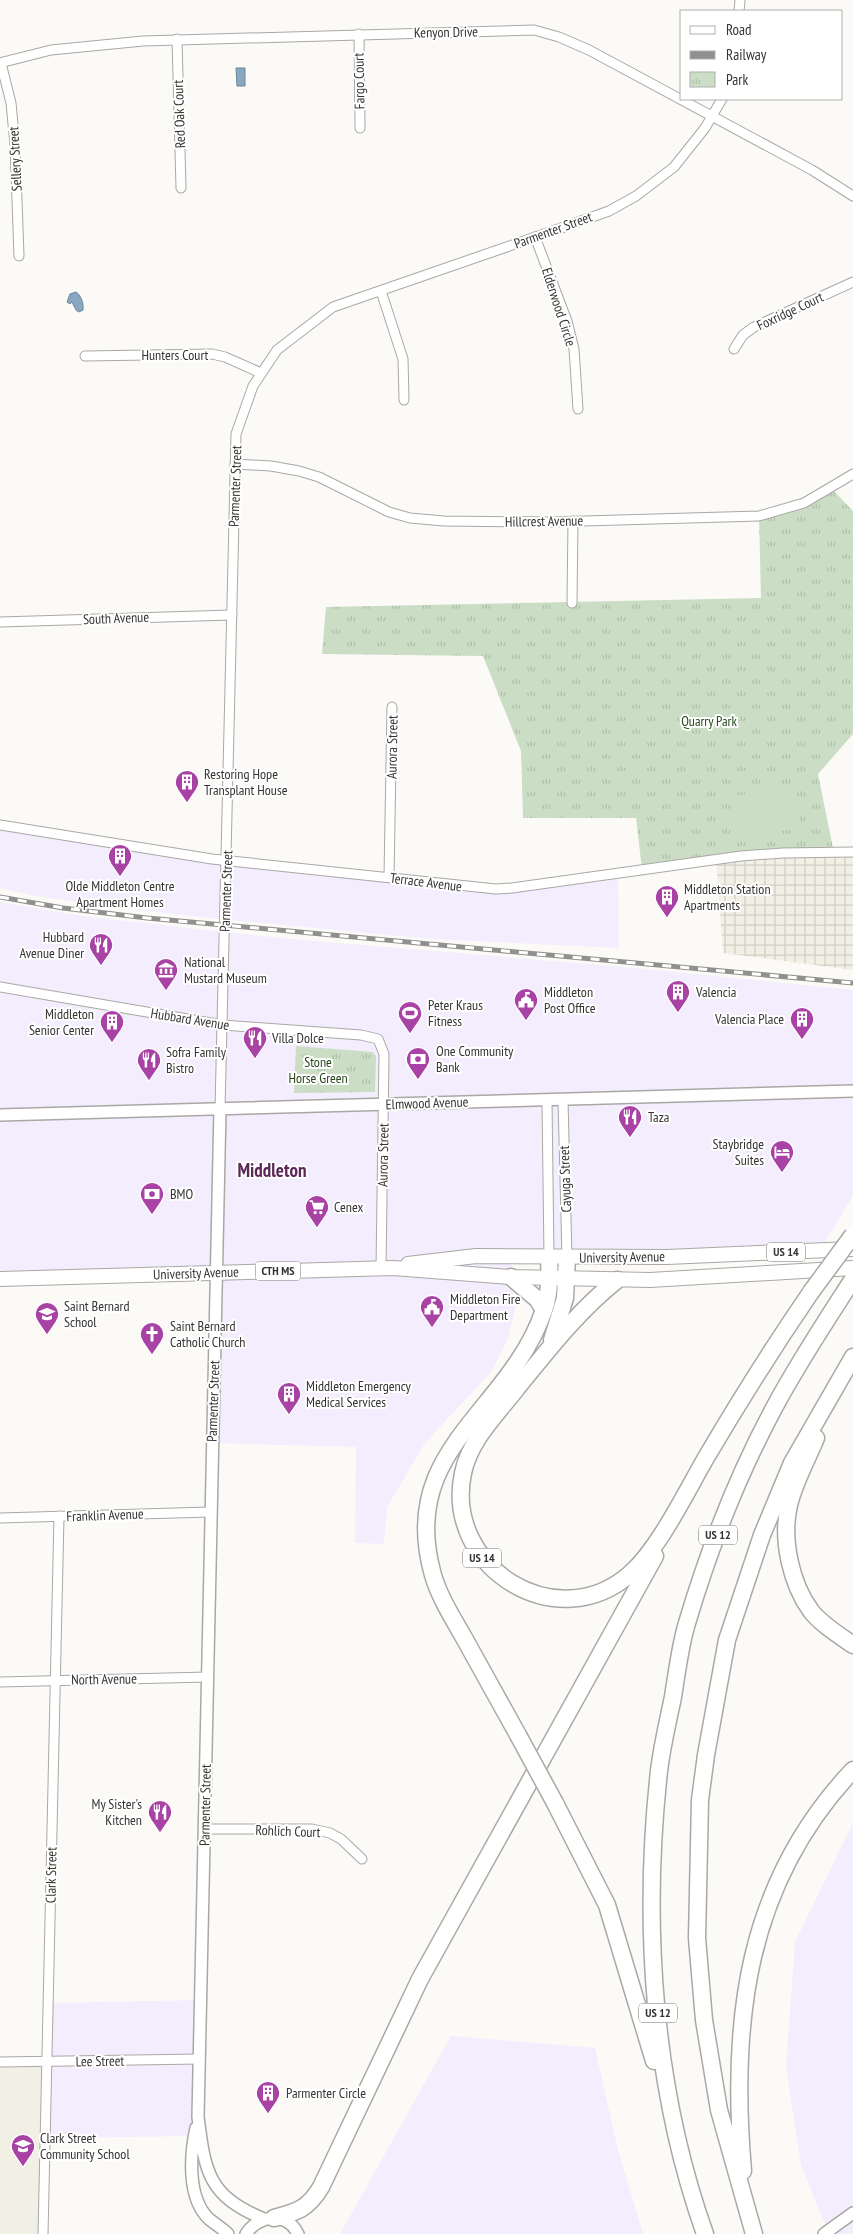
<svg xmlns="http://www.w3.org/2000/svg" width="853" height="2234" font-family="'PT Sans Narrow',sans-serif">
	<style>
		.commercial { fill: #f3edfe }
		.industrial { fill: url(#industrial-grid) }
		.built { fill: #f2efe5 }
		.park { fill: url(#park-tufts) }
		.garden { fill: #cbdec5 }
		.water { fill: #88a8c1; stroke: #6f8596 }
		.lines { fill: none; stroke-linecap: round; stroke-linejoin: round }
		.minor-casing { stroke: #a9a8a5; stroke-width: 11 }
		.tertiary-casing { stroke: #a9a8a5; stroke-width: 14 }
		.primary-casing { stroke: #a9a8a5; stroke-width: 16 }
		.motorway-casing { stroke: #a9a8a5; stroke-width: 19 }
		.minor { stroke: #fff; stroke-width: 9 }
		.tertiary { stroke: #fff; stroke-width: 11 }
		.primary { stroke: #fff; stroke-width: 14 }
		.motorway { stroke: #fff; stroke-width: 16 }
		.rail-casing { stroke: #90908e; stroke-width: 5 }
		.rail { stroke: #fff; stroke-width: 3; stroke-dasharray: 9; stroke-linecap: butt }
		.motorway-bridge-casing { stroke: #a9a8a5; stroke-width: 19; stroke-linecap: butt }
		.motorway-bridge { stroke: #fff; stroke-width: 16 }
		.labels { text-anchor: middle; stroke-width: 4; stroke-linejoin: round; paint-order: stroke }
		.shield { fill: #fff; stroke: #717170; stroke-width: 1 }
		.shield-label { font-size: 12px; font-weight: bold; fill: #343433 }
		.street-label { font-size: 14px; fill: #343433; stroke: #fff }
		.park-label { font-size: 14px; fill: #26471b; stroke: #fff }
		.poi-label { font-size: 14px; fill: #343433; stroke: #fff; text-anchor: start }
		.district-label { font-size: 19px; font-weight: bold; fill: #5a2757; stroke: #fff }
	</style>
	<defs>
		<pattern id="industrial-grid" width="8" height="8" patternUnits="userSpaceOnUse" patternTransform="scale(1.25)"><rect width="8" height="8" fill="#f2efe5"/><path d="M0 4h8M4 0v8" fill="none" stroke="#d0cec5"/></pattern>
		<pattern id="park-tufts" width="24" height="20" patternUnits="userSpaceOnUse" patternTransform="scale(1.25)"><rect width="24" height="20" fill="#cbdec5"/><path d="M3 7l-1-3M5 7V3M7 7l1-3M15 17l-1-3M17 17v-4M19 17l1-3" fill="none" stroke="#afbfaa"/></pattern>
	</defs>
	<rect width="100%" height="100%" fill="#fbfaf7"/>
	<!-- commercial -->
	<g class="commercial">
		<polygon points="0,825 212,859 479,888 618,873 619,948 432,939 208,918 90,904 31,895 0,888"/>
		<polygon points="0,902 82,916 291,939 637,968 853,990 853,1196 820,1250 718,1255 669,1249 510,1250 515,1308 508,1339 491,1372 425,1443 387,1507 384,1544 355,1543 356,1447 212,1443 216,1273 0,1279"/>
		<polygon points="853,1823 853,2234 829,2234 801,2165 786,2067 795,1942"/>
		<polygon points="201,2000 194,2136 46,2138 49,2003"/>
		<polygon points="451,2036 595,2048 618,2150 643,2234 340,2234"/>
	</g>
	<!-- industrial -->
	<polygon class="industrial" points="853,852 853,970 723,953 716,860"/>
	<!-- built -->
	<polygon class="built" points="0,2062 47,2062 43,2234 0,2234"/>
	<!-- park -->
	<g class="park">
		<polygon points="831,488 853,511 853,734 818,774 834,853 810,852 642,869 636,818 523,818 521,751 483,656 322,654 326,607 761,598 759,516"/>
		<polygon points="296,1046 372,1052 376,1056 375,1092 294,1093"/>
	</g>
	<!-- garden -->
	<polygon class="garden" points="794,787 801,828 739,837 733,796"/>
	<!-- water -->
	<g class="water">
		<polygon points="236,68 245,68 245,86 237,86"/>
		<path d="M 76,292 C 81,295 84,304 83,310 L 79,312 L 76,310 L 72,302 L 70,304 L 67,302 L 70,294 Z"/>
	</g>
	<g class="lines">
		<!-- minor casing -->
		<g class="minor-casing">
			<g id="minor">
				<polyline points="739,11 740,0"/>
				<polyline points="359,34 360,128"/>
				<polyline points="177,39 181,188"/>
				<polyline points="0,63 51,50 143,41 534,30 559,37 589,50 812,170 853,196"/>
				<polyline points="1,63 11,103 15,145 19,256"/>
				<polyline points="535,237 567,321 574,349 578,409"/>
				<polyline points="381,291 403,359 404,400"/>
				<polyline points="734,349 743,335 754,327 853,282"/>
				<polyline points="85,356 212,354 225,357 261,373"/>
				<polyline points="235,464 271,466 299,471 319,477 389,512 410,518 444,521 549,522 759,516 804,503 853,474"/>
				<polyline points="572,603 573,521"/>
				<polyline points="0,622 232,615"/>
				<polyline points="0,825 212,859 496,889 512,888 741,856 783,853 853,852"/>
				<polyline points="389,877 392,707"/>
				<polyline points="0,987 223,1025 361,1035 378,1039 384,1054 381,1268"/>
				<polyline points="563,1100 567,1258"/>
				<polyline points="547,1101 549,1258"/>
				<polyline points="220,1109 236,434 253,386 277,350 333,307 550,232 609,211 636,196 674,167 705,128 722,99"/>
				<polyline points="0,1518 210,1512"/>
				<polyline points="0,1682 208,1677"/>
				<polyline points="205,1829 312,1829 330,1833 341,1839 362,1859"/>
				<polyline points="0,2062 200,2059"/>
				<polyline points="43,2234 59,1516"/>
			</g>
		</g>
		<!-- tertiary casing -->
		<g class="tertiary-casing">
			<g id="tertiary">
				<path d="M 220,1109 L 198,2117 C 205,2172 208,2196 264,2219"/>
				<polyline points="0,1115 853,1091"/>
				<path d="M 196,2128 C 190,2155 187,2198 209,2219 C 215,2224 222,2228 228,2234"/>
				<path d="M 246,2234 C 258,2215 287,2211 298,2234"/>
				<polyline points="824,2234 853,2213"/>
			</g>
		</g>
		<!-- primary casing -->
		<g class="primary-casing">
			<g id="primary">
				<polyline points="408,1264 476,1256 667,1257 851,1249"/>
				<polyline points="0,1279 393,1268 511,1277 650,1280 853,1268"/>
			</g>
		</g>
		<!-- motorway casing -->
		<g class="motorway-casing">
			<g id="motorway">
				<polyline points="511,1277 537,1299 544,1310"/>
				<path d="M 617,1280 C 578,1311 548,1350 517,1388 C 497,1414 470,1439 463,1473 C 443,1568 558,1639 631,1573 C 660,1547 687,1490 707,1456 C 740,1400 774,1346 811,1292"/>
				<polyline points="552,1340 565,1298 567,1258"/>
				<path d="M 816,1438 C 807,1460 794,1483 789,1505 C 781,1539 791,1584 811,1611 C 822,1625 839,1635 853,1645"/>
				<path d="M 518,1735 C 500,1702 481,1669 463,1636 C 452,1617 439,1596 433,1575 C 397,1449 509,1413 544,1310 C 550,1293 550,1275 549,1258"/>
				<polyline points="555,1803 607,1905 654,2061"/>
				<path d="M 743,2171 C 730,2022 746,1883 853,1770"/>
				<path d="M 274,2218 C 297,2212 308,2209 321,2187 L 420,1979 L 655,1556"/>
				<path d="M 705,2234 C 653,2088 642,1925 659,1771 C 662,1746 668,1721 673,1697 C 677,1672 680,1646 687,1623 C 709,1549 738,1475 774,1408 C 798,1363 826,1321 853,1279"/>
				<polyline points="754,2234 719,2110 704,2020 697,1938 700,1800 706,1755 727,1640 762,1535 792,1463 853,1357"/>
			</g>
		</g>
		<!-- minor -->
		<use href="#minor" class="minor"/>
		<!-- tertiary -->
		<use href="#tertiary" class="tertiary"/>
		<!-- primary -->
		<use href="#primary" class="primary"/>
		<!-- motorway -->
		<use href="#motorway" class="motorway"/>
		<!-- rail casing -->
		<g class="rail-casing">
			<polyline id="rail" points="0,897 63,908 147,918 853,983"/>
		</g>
		<!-- rail -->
		<use href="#rail" class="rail"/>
		<!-- motorway-bridge casing -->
		<g class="motorway-bridge-casing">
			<g id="motorway-bridge">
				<polyline points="811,1292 853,1235"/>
				<polyline points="518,1735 555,1803"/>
			</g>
		</g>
		<!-- motorway-bridge -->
		<use href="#motorway-bridge" class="motorway-bridge"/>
	</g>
	<!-- icons -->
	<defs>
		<g id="building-pin" transform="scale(1.25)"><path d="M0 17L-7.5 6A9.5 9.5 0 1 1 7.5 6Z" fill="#a942a5" stroke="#fff"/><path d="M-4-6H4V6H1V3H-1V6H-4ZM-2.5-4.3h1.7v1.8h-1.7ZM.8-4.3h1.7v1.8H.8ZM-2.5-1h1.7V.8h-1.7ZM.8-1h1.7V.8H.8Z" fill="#fff"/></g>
		<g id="restaurant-pin" transform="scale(1.25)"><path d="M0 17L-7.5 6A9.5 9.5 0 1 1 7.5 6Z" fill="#a942a5" stroke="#fff"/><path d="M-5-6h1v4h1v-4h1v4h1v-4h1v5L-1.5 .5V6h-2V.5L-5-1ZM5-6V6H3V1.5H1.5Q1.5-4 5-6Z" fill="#fff"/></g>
		<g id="museum-pin" transform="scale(1.25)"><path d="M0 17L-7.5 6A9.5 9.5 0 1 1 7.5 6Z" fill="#a942a5" stroke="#fff"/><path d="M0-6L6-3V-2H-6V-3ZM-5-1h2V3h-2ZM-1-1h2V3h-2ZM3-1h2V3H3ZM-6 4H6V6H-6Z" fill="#fff"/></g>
		<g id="civic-pin" transform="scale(1.25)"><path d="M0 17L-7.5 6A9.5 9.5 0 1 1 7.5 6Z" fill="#a942a5" stroke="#fff"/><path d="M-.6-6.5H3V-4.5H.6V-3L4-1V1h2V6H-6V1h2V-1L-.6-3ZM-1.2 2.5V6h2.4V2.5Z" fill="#fff"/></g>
		<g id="stadium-pin" transform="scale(1.25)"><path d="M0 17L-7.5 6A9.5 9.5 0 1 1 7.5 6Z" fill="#a942a5" stroke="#fff"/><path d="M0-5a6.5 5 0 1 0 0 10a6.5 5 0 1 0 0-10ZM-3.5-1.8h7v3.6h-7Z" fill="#fff"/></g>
		<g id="bank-pin" transform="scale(1.25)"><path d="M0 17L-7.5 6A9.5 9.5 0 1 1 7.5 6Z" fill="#a942a5" stroke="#fff"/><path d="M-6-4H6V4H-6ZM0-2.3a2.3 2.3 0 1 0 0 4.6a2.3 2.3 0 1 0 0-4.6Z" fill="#fff"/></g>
		<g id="hotel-pin" transform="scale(1.25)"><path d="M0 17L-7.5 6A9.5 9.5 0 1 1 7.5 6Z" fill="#a942a5" stroke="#fff"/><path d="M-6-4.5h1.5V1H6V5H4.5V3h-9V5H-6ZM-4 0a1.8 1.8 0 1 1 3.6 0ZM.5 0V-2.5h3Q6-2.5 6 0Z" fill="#fff"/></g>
		<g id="supermarket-pin" transform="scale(1.25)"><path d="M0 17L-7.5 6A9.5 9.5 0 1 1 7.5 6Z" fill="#a942a5" stroke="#fff"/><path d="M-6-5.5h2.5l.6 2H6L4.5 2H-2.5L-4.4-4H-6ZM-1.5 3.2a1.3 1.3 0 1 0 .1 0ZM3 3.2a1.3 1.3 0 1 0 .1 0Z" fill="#fff"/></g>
		<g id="school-pin" transform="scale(1.25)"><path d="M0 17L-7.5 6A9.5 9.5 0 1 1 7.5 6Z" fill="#a942a5" stroke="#fff"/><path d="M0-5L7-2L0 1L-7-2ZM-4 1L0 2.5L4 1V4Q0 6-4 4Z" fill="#fff"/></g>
		<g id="church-pin" transform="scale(1.25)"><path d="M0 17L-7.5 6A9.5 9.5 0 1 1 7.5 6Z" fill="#a942a5" stroke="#fff"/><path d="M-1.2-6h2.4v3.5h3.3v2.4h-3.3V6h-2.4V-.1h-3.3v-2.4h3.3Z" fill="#fff"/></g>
	</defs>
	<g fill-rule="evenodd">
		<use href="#building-pin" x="187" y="782"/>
		<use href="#building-pin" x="120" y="856"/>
		<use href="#building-pin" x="667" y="897"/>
		<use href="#restaurant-pin" x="101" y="945"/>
		<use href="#museum-pin" x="166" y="970"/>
		<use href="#building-pin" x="678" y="992"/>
		<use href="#civic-pin" x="526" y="1000"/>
		<use href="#stadium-pin" x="410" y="1013"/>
		<use href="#building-pin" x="802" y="1019"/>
		<use href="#building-pin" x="112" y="1022"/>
		<use href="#restaurant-pin" x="255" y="1038"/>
		<use href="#bank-pin" x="418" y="1059"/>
		<use href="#restaurant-pin" x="149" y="1060"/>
		<use href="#restaurant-pin" x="630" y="1117"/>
		<use href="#hotel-pin" x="782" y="1152"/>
		<use href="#bank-pin" x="152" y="1194"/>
		<use href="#supermarket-pin" x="317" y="1207"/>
		<use href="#civic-pin" x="432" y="1307"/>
		<use href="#school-pin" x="47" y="1314"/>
		<use href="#church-pin" x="152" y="1334"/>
		<use href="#building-pin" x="289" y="1394"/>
		<use href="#restaurant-pin" x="160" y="1812"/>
		<use href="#building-pin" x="268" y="2093"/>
		<use href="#school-pin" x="23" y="2146"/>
	</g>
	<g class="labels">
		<!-- shield labels -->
		<g class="shield">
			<rect x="767" y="1242.5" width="38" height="19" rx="4"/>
			<rect x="255.5" y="1261.5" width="45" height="19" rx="4"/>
			<rect x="699" y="1525.5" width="38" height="19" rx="4"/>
			<rect x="463" y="1548.5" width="38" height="19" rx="4"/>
			<rect x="639" y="2003.5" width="38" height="19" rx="4"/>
		</g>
		<g class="shield-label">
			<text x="786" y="1256">US 14</text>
			<text x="278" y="1275">CTH MS</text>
			<text x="718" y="1539">US 12</text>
			<text x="482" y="1562">US 14</text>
			<text x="658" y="2017">US 12</text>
		</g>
		<!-- street labels -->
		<g class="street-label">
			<text transform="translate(446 32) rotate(-1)" y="5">Kenyon Drive</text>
			<text transform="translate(359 81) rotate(-91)" y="5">Fargo Court</text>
			<text transform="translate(179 114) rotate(-92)" y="5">Red Oak Court</text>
			<text transform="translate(15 159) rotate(-93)" y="5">Sellery Street</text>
			<text transform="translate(553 230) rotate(-20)" y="5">Parmenter Street</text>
			<text transform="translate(559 307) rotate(72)" y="5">Elderwood Circle</text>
			<text transform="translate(790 311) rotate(-25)" y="5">Foxridge Court</text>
			<text x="175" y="360">Hunters Court</text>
			<text transform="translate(235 486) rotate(-88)" y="5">Parmenter Street</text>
			<text transform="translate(544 521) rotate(-1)" y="5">Hillcrest Avenue</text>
			<text transform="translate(116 618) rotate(-2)" y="5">South Avenue</text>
			<text transform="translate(392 747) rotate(-89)" y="5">Aurora Street</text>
			<text transform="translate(426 882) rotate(7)" y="5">Terrace Avenue</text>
			<text transform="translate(226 891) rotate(-88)" y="5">Parmenter Street</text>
			<text transform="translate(190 1019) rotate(9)" y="5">Hubbard Avenue</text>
			<text transform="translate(427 1103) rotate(-2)" y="5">Elmwood Avenue</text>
			<text transform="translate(383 1155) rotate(-89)" y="5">Aurora Street</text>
			<text transform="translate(565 1179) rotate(-92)" y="5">Cayuga Street</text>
			<text transform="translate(622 1257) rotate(-1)" y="5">University Avenue</text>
			<text transform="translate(196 1273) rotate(-2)" y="5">University Avenue</text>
			<text transform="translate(213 1401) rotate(-88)" y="5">Parmenter Street</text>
			<text transform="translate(105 1515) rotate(-2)" y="5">Franklin Avenue</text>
			<text transform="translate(104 1679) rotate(-1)" y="5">North Avenue</text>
			<text transform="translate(205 1805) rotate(-89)" y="5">Parmenter Street</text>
			<text transform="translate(288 1831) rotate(2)" y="5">Rohlich Court</text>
			<text transform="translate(51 1875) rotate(-89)" y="5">Clark Street</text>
			<text transform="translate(100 2061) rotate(-1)" y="5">Lee Street</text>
		</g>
		<!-- park labels -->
		<g class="park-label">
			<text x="709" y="726">Quarry Park</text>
			<text x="318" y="1067">Stone<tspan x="318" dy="16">Horse Green</tspan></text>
		</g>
		<!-- poi labels -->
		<g class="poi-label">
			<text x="204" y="779">Restoring Hope<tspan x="204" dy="16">Transplant House</tspan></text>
			<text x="120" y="891" text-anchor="middle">Olde Middleton Centre<tspan x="120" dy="16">Apartment Homes</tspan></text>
			<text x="684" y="894">Middleton Station<tspan x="684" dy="16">Apartments</tspan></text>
			<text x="84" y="942" text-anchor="end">Hubbard<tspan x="84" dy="16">Avenue Diner</tspan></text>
			<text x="184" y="967">National<tspan x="184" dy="16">Mustard Museum</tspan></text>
			<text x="544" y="997">Middleton<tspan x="544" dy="16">Post Office</tspan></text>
			<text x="696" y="997">Valencia</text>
			<text x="428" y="1010">Peter Kraus<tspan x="428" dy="16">Fitness</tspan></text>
			<text x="94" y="1019" text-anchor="end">Middleton<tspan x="94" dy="16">Senior Center</tspan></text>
			<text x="784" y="1024" text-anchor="end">Valencia Place</text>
			<text x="272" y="1043">Villa Dolce</text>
			<text x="436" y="1056">One Community<tspan x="436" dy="16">Bank</tspan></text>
			<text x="166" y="1057">Sofra Family<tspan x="166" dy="16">Bistro</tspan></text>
			<text x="648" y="1122">Taza</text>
			<text x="764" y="1149" text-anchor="end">Staybridge<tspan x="764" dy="16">Suites</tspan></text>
			<text x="170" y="1199">BMO</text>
			<text x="334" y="1212">Cenex</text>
			<text x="450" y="1304">Middleton Fire<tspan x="450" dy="16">Department</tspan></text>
			<text x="64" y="1311">Saint Bernard<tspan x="64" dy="16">School</tspan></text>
			<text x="170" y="1331">Saint Bernard<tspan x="170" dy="16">Catholic Church</tspan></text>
			<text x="306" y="1391">Middleton Emergency<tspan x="306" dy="16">Medical Services</tspan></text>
			<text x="142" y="1809" text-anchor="end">My Sister's<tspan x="142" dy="16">Kitchen</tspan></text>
			<text x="286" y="2098">Parmenter Circle</text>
			<text x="40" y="2143">Clark Street<tspan x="40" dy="16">Community School</tspan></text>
		</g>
		<!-- district labels -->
		<g class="district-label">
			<text x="272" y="1177">Middleton</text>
		</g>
	</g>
	<!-- legend -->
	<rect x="680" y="10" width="162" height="90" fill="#ffffff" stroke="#aeaead"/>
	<rect x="690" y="26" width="25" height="8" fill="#ffffff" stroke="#aeaead"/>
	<text x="726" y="35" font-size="15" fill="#343433">Road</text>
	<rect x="690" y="51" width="25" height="8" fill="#90908e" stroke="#aeaead"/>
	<text x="726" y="60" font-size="15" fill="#343433">Railway</text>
	<rect x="690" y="72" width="25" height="15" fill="url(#park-tufts)" stroke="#aeaead"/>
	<text x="726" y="85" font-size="15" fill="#343433">Park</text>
</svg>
